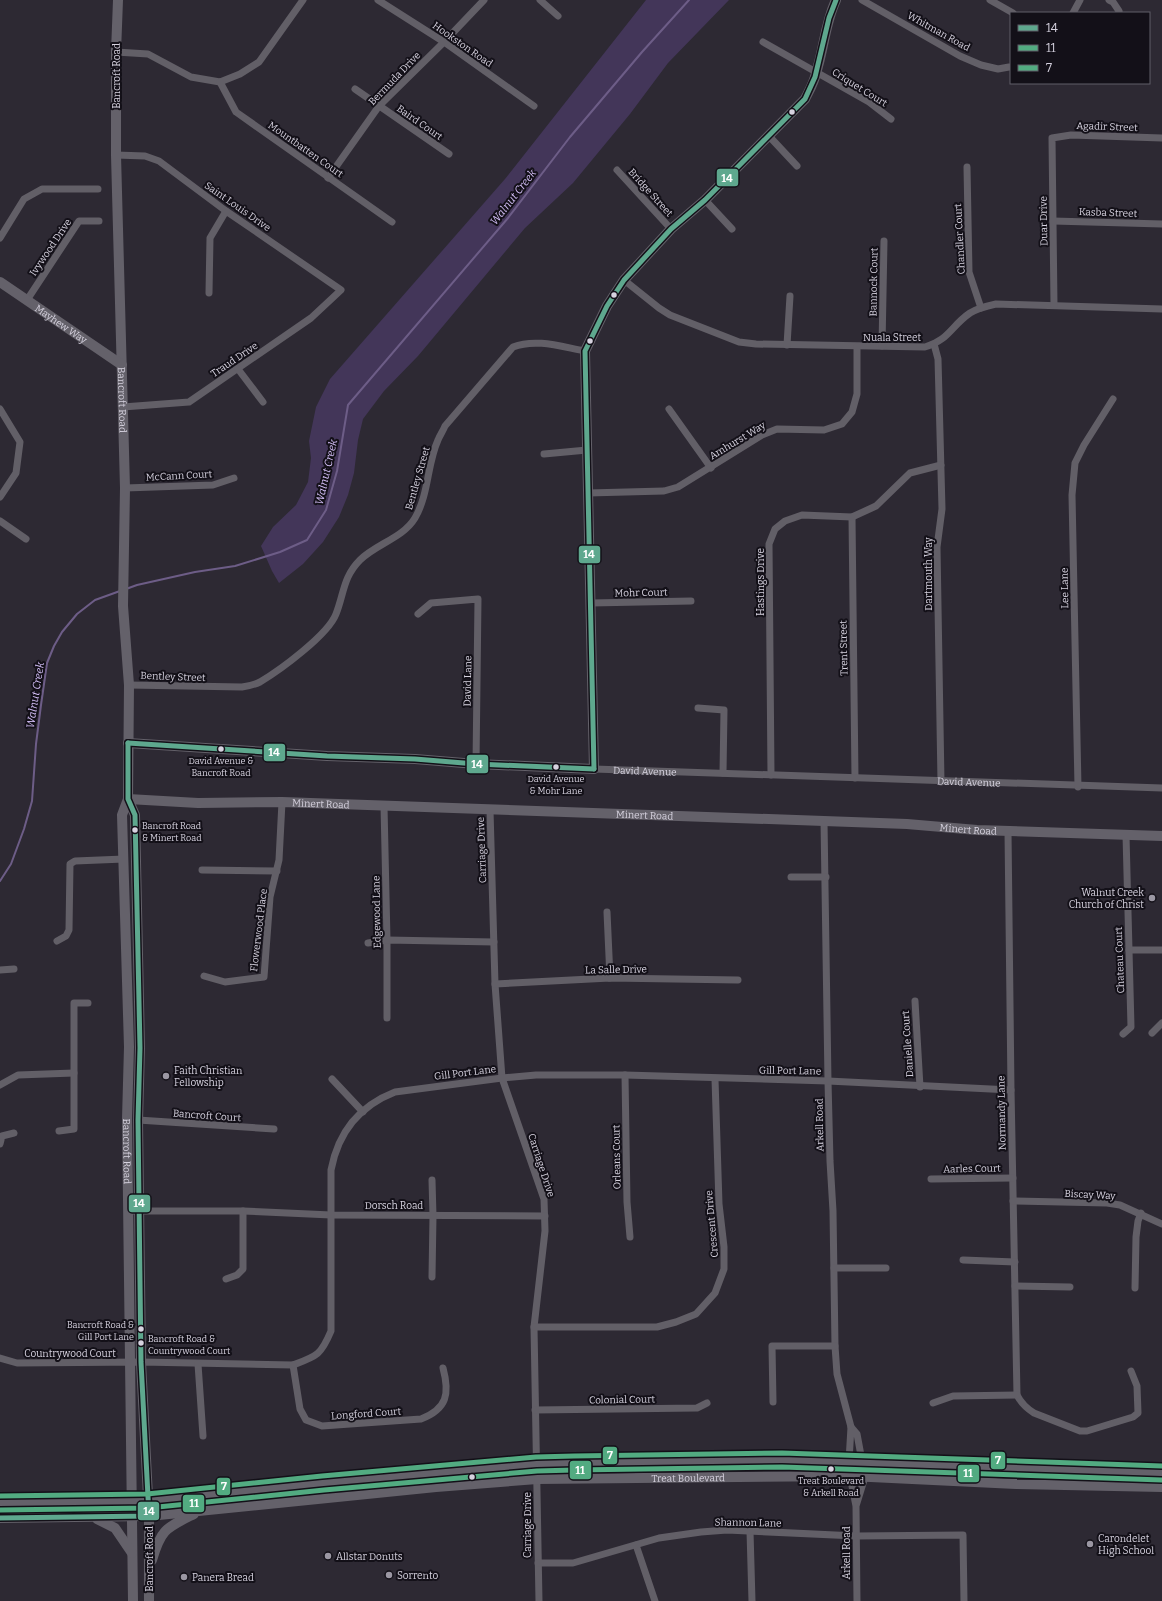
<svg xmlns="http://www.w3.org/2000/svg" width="1162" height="1601" font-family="Bitter,serif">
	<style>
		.green { fill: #433659 }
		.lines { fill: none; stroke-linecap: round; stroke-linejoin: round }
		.stream { stroke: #6d5d87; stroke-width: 2 }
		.street { stroke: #625f67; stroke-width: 7 }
		.secondary { stroke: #64616a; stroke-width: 10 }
		.bus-1-casing { stroke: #131018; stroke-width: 8 }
		.bus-2-casing { stroke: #131018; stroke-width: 8 }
		.bus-3-casing { stroke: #131018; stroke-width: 8 }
		.bus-1 { stroke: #5ea88e; stroke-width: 5 }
		.bus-2 { stroke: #52ab81; stroke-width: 5 }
		.bus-3 { stroke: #52ab81; stroke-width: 5 }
		.bus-dot { fill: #d6d2df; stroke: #131018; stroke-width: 1.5 }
		.poi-dot { fill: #9b97a3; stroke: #131018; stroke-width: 1.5 }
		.labels { text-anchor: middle; stroke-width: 4; stroke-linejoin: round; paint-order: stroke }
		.bus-label { font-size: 9px; fill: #d6d2df; stroke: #131018 }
		.street-label { font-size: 10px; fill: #d6d2df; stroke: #131018 }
		.poi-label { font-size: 10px; fill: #d6d2df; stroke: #131018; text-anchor: start }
		.water-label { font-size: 11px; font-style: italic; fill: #d5c0f9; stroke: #131018 }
		.line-badge { stroke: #131018; stroke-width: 1.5 }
		.badge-label { font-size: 11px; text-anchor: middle; font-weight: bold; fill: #fff }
	</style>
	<rect width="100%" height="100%" fill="#2d2933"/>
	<!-- green -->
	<polygon class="green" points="646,0 729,0 668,63 630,114 573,183 525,228 418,356 384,391 363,419 358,440 354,473 348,495 339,517 323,542 303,564 279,583 272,571 261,546 273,527 296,505 308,482 311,458 309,441 316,407 330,379 505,179"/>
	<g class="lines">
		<!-- stream -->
		<g class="stream">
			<polyline points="126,589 137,585 195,572 235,566 280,552 307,540 326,510 337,471 348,405 508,218 570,137 642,52 689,0"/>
			<polyline points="0,881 11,864 24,829 32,801 36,744 41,705 47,663 54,646 62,632 77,614 95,600 120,591"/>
		</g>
		<!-- street -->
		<g class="street">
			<polyline points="378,0 444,42 534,106"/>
			<polyline points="540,0 558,16"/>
			<polyline points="862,0 960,56 981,65 998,69 1009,67"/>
			<polyline points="990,0 1013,13"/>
			<polyline points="1109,0 1113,2 1119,11"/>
			<polyline points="1073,13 1080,0"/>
			<polyline points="763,42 869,102 891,119"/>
			<polyline points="116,52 148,54 191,77 220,82 240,74 259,62 303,0"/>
			<polyline points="220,82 236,112 392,222"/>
			<polyline points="355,89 449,154"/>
			<polyline points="768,135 797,166"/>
			<polyline points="116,155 145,156 159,161 226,211 341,290 311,318 189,402 123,407"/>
			<polyline points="967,167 969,272 981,308"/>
			<polyline points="617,170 671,229"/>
			<polyline points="328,178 379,106 444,42 484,0"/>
			<polyline points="705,200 732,229"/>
			<polyline points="1053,221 1162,224"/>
			<polyline points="0,238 24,199 42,189 98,189"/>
			<path d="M 624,280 L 659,308 L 670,315 L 739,342 L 756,344 L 925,347 C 949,340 951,326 970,313 C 978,308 987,306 996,304 L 1162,309"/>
			<polyline points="209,293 210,238 226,211"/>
			<polyline points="27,300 79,221 99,221"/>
			<polyline points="1054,305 1052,138 1071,135 1162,138"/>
			<polyline points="934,344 938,359 942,509 937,547 941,782"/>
			<polyline points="787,345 790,296"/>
			<polyline points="882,346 884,241"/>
			<polyline points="238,369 263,402"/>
			<polyline points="0,409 20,442 16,473 0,497"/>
			<polyline points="669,409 711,468"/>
			<polyline points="544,454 587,450"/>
			<polyline points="125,488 213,485 234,478"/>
			<polyline points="588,493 664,491 678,487 762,435 777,429 824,430 842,424 852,412 857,394 857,347"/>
			<polyline points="852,517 855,778"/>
			<polyline points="0,521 26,539"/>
			<polyline points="591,603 691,601"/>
			<polyline points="418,614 431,603 478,599 476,764"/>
			<path d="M 129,685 L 242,687 C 248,686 254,685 260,682 C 280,670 328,635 336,614 C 344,594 343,577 360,560 C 376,544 403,538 415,518 C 429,494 427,464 438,440 C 440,435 443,431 445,426 L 513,347 C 536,338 562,347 585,351"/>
			<polyline points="698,708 724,710 723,773"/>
			<path id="s1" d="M 594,769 L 1162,788"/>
			<polyline points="771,775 769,544 775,529 785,521 802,515 852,517 876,506 910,473 941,465"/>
			<polyline points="1078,787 1072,495 1075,463 1084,445 1113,399"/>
			<polyline points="384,806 387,940 387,1018"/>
			<polyline points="490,810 495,984 502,1078 544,1199 545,1231 534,1327 539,1601"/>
			<polyline points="824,821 828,1081 830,1161 833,1211 835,1346 837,1374 851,1427"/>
			<path d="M 1008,831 L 1011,1090 L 1017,1395 C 1021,1403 1026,1408 1034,1413 L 1080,1431 L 1087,1431 L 1133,1417 L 1138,1413 L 1137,1386 L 1131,1371"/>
			<polyline points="202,870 277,871"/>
			<polyline points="791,877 826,877"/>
			<polyline points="607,912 610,978"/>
			<polyline points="57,941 66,936 69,930 70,864 75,861 124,859"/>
			<polyline points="368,943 387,940 494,942"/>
			<polyline points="1129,950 1162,950"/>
			<polyline points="0,970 14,969"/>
			<polyline points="204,976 225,982 264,977 270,897 279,860 282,802"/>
			<polyline points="495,984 610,978 738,980"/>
			<polyline points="915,1001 920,1087"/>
			<polyline points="1152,1033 1162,1023"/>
			<polyline points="1123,1034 1131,1027 1126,835"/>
			<polyline points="625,1075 627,1202 630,1237"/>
			<polyline points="332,1079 363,1112"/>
			<polyline points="0,1085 18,1075 74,1073"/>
			<polyline points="138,1120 274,1129"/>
			<polyline points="59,1131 74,1129 74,1003 88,1003"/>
			<polyline points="0,1144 2,1136 14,1133"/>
			<polyline points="931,1179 1013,1178"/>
			<polyline points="1013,1201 1107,1203 1120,1205 1162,1224"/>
			<polyline points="129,1211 243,1211 331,1215 545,1216"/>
			<polyline points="963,1260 1015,1262"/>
			<polyline points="834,1268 886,1268"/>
			<polyline points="432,1277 433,1216 432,1180"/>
			<polyline points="226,1279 237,1275 243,1269 243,1211"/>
			<polyline points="1015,1286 1070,1287"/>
			<polyline points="1135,1288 1136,1237 1138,1221 1141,1213"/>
			<polyline points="534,1327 657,1327 676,1322 696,1314 715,1293 724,1269 724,1247 719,1204 715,1079"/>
			<path d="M 0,1358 L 17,1363 L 141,1362 L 293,1365 C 317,1356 321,1355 331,1331 L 331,1170 C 338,1133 359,1106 395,1092 L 502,1078 L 536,1075 L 625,1075 L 828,1081 L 1011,1090"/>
			<polyline points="198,1364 203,1436"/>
			<path d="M 293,1365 L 300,1409 L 306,1420 L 322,1426 L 421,1419 C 447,1409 450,1394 443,1368"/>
			<polyline points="773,1402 772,1346 835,1346"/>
			<polyline points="933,1403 953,1396 1017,1395"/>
			<polyline points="535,1410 697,1408 707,1403"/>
			<polyline points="856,1506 865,1477 857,1434 851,1427 849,1461 850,1476 856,1506 857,1601"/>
			<polyline points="750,1531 752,1601"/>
			<polyline points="636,1545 655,1601"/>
			<polyline points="538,1563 573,1563 659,1538 701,1532 727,1530 856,1536 963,1535 964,1601"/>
		</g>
		<!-- secondary -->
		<g class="secondary">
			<path id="s2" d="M 118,0 L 116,52 L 116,155 L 125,488 L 123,606 L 129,685 L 128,799 L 122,815 L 129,1047 L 127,1119 L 133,1601"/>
			<path id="s3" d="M 0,282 L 122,365"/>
			<path d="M 128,743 L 327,756 L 415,759 L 476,764 L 594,769 L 585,351 L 607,306 L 624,280 L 671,229 L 705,200 L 805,99 C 809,91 814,83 816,73 C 824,49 825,23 836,0"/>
			<path id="s4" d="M 128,799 L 198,803 L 282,802 L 824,821 L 907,824 L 977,830 L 1162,836"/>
			<polyline points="128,799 135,815 140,1048 138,1120 141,1362 149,1516 149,1601"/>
			<polyline points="0,1503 147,1501 323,1483 537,1464 574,1463 782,1460 862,1462 1013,1469 1162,1473"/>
			<path id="s5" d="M 0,1518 L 149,1516 L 436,1487 L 537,1479 L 850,1476 L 1016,1484 L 1162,1487"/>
			<polyline points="97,1519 115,1528 132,1553"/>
			<path d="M 152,1560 C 161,1529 166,1528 194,1514"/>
		</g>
		<!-- bus-1 casing -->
		<g class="bus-1-casing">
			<g id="bus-1">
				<polyline points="128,743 327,756 415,759 476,764 594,769"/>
				<polyline points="594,769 585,351 607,306 624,280 671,229 705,200 805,99 815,77 829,18 836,0"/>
				<polyline points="0,1518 149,1516 141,1362 138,1120 140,1048 135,815 128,799 128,743"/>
			</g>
		</g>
		<!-- bus-2 casing -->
		<g class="bus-2-casing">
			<polyline id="bus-2" points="0,1510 148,1508 324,1490 537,1471 574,1470 782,1467 1162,1480"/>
		</g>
		<!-- bus-3 casing -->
		<g class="bus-3-casing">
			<polyline id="bus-3" points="0,1496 147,1494 322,1476 536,1457 574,1456 782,1453 1162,1466"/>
		</g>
		<!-- bus-1 -->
		<use href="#bus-1" class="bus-1"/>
		<!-- bus-2 -->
		<use href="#bus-2" class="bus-2"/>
		<!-- bus-3 -->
		<use href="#bus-3" class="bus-3"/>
	</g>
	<!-- markers -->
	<g class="bus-dot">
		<circle cx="792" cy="112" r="3.5"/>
		<circle cx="614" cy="295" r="3.5"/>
		<circle cx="590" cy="341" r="3.5"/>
		<circle cx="221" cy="749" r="3.5"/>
		<circle cx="556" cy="767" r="3.5"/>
		<circle cx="135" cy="830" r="3.5"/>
		<circle cx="141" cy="1329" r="3.5"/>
		<circle cx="141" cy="1343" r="3.5"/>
		<circle cx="831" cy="1469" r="3.5"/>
		<circle cx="472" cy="1477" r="3.5"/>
	</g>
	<g class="poi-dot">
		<circle cx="1152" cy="898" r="4"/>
		<circle cx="166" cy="1076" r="4"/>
		<circle cx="1090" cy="1544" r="4"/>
		<circle cx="328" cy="1556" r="4"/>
		<circle cx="389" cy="1575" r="4"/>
		<circle cx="184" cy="1577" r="4"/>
	</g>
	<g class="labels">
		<!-- bus labels -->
		<g class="bus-label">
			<text x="221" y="764">David Avenue &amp;<tspan x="221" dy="12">Bancroft Road</tspan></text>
			<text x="556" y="782">David Avenue<tspan x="556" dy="12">&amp; Mohr Lane</tspan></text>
			<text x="142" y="829" text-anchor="start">Bancroft Road<tspan x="142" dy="12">&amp; Minert Road</tspan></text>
			<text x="134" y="1328" text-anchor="end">Bancroft Road &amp;<tspan x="134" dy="12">Gill Port Lane</tspan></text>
			<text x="148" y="1342" text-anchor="start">Bancroft Road &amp;<tspan x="148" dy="12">Countrywood Court</tspan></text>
			<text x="831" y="1484">Treat Boulevard<tspan x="831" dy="12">&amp; Arkell Road</tspan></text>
		</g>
		<!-- street labels -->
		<g class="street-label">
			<text transform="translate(939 31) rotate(29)" y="4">Whitman Road</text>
			<text transform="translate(463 44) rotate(35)" y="4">Hookston Road</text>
			<text transform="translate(116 76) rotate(-90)" y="4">Bancroft Road</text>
			<text transform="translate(394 78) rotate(-46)" y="4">Bermuda Drive</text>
			<text transform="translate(860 87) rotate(32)" y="4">Criquet Court</text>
			<text transform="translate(420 122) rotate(35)" y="4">Baird Court</text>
			<text transform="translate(1107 126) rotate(2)" y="4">Agadir Street</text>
			<text transform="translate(306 149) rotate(35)" y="4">Mountbatten Court</text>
			<text transform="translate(651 192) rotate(48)" y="4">Bridge Street</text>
			<text transform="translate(238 206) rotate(35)" y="4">Saint Louis Drive</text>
			<text transform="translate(1108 212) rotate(2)" y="4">Kasba Street</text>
			<text transform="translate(1043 221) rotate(-91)" y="4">Duar Drive</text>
			<text transform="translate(959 239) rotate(-93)" y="4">Chandler Court</text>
			<text transform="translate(50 247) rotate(-56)" y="4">Ivywood Drive</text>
			<text transform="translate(873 282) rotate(-89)" y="4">Bannock Court</text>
			<text dy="4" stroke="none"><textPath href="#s3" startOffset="74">Mayhew Way</textPath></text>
			<text x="892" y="341">Nuala Street</text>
			<text transform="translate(234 359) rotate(-34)" y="4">Traud Drive</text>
			<text dy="4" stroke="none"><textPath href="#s2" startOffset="400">Bancroft Road</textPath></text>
			<text transform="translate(737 440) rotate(-31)" y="4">Amhurst Way</text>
			<text transform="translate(179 475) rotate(-3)" y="4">McCann Court</text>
			<text transform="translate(417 478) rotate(-74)" y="4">Bentley Street</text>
			<text transform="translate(928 574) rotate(-90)" y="4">Dartmouth Way</text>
			<text transform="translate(760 582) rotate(-90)" y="4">Hastings Drive</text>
			<text transform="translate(1064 588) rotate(-91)" y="4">Lee Lane</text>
			<text transform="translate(641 592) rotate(-1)" y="4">Mohr Court</text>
			<text transform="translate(843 648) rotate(-91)" y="4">Trent Street</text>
			<text transform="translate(173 676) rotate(2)" y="4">Bentley Street</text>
			<text transform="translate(467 681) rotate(-89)" y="4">David Lane</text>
			<text dy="4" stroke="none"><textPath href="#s1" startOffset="51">David Avenue</textPath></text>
			<text dy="4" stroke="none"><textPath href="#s1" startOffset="375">David Avenue</textPath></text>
			<text dy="4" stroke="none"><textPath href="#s4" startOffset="193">Minert Road</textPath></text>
			<text dy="4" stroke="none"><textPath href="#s4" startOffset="517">Minert Road</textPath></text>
			<text dy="4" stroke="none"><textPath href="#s4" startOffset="841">Minert Road</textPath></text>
			<text transform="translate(481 850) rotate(-92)" y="4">Carriage Drive</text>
			<text transform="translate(376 912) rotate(-91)" y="4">Edgewood Lane</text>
			<text transform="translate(258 930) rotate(-83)" y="4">Flowerwood Place</text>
			<text transform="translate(1119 960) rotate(-92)" y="4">Chateau Court</text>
			<text transform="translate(616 969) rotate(-1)" y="4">La Salle Drive</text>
			<text transform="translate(907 1044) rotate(-94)" y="4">Danielle Court</text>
			<text transform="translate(790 1070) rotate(1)" y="4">Gill Port Lane</text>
			<text transform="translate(465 1072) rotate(-7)" y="4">Gill Port Lane</text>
			<text transform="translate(1001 1113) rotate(-91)" y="4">Normandy Lane</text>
			<text transform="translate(207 1115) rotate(4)" y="4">Bancroft Court</text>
			<text transform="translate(819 1125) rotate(-91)" y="4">Arkell Road</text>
			<text dy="4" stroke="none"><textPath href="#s2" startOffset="1153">Bancroft Road</textPath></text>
			<text transform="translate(616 1157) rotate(-91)" y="4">Orleans Court</text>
			<text transform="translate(542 1165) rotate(72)" y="4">Carriage Drive</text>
			<text transform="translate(972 1168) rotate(-1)" y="4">Aarles Court</text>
			<text transform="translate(1090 1194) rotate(3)" y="4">Biscay Way</text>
			<text x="394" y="1209">Dorsch Road</text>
			<text transform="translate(711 1224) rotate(-95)" y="4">Crescent Drive</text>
			<text x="70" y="1357">Countrywood Court</text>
			<text transform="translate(622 1399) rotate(-1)" y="4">Colonial Court</text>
			<text transform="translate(366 1413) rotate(-4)" y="4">Longford Court</text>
			<text dy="4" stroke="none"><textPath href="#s5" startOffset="690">Treat Boulevard</textPath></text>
			<text transform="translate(748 1522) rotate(1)" y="4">Shannon Lane</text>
			<text transform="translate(527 1525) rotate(-90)" y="4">Carriage Drive</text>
			<text transform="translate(846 1553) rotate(-90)" y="4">Arkell Road</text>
			<text transform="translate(149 1559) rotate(-90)" y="4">Bancroft Road</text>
		</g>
		<!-- poi labels -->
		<g class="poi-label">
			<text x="1144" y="896" text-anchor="end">Walnut Creek<tspan x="1144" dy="12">Church of Christ</tspan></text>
			<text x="174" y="1074">Faith Christian<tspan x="174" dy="12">Fellowship</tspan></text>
			<text x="1098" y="1542">Carondelet<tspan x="1098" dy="12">High School</tspan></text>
			<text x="336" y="1560">Allstar Donuts</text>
			<text x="397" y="1579">Sorrento</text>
			<text x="192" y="1581">Panera Bread</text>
		</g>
		<!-- water labels -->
		<g class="water-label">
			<text transform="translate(513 197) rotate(-52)" y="4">Walnut Creek</text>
			<text transform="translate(326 472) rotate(-77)" y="4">Walnut Creek</text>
			<text transform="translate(35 695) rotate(-81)" y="4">Walnut Creek</text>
		</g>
	</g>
	<g class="line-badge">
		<rect x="716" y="168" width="23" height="19" rx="4" fill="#5ea88e"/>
		<rect x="578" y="545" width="23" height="19" rx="4" fill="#5ea88e"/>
		<rect x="263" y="743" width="23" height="19" rx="4" fill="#5ea88e"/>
		<rect x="466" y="754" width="23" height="20" rx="4" fill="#5ea88e"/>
		<rect x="128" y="1194" width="23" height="19" rx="4" fill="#5ea88e"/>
		<rect x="602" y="1446" width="16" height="19" rx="4" fill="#52ab81"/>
		<rect x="990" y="1451" width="16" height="19" rx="4" fill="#52ab81"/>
		<rect x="569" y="1460" width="23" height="20" rx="4" fill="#52ab81"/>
		<rect x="957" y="1464" width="23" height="19" rx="4" fill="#52ab81"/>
		<rect x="216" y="1477" width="15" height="19" rx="4" fill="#52ab81"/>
		<rect x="182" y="1494" width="23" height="19" rx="4" fill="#52ab81"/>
		<rect x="137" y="1501" width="23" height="20" rx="4" fill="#5ea88e"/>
	</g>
	<g class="badge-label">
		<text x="727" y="182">14</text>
		<text x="589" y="558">14</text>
		<text x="274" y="756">14</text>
		<text x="477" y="768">14</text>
		<text x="139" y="1207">14</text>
		<text x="610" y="1459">7</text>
		<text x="998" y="1464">7</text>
		<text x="580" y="1474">11</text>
		<text x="968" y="1477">11</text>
		<text x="224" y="1490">7</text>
		<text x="194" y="1507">11</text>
		<text x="149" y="1515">14</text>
	</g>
	<!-- legend -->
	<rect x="1010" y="12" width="140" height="72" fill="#131018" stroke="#615e68"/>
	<rect x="1018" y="25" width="20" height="6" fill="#5ea88e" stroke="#615e68"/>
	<text x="1046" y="32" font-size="12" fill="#d6d2df">14</text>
	<rect x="1018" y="45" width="20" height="6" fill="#52ab81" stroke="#615e68"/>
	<text x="1046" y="52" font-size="12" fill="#d6d2df">11</text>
	<rect x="1018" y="65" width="20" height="6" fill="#52ab81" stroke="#615e68"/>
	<text x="1046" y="72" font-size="12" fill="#d6d2df">7</text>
</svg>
